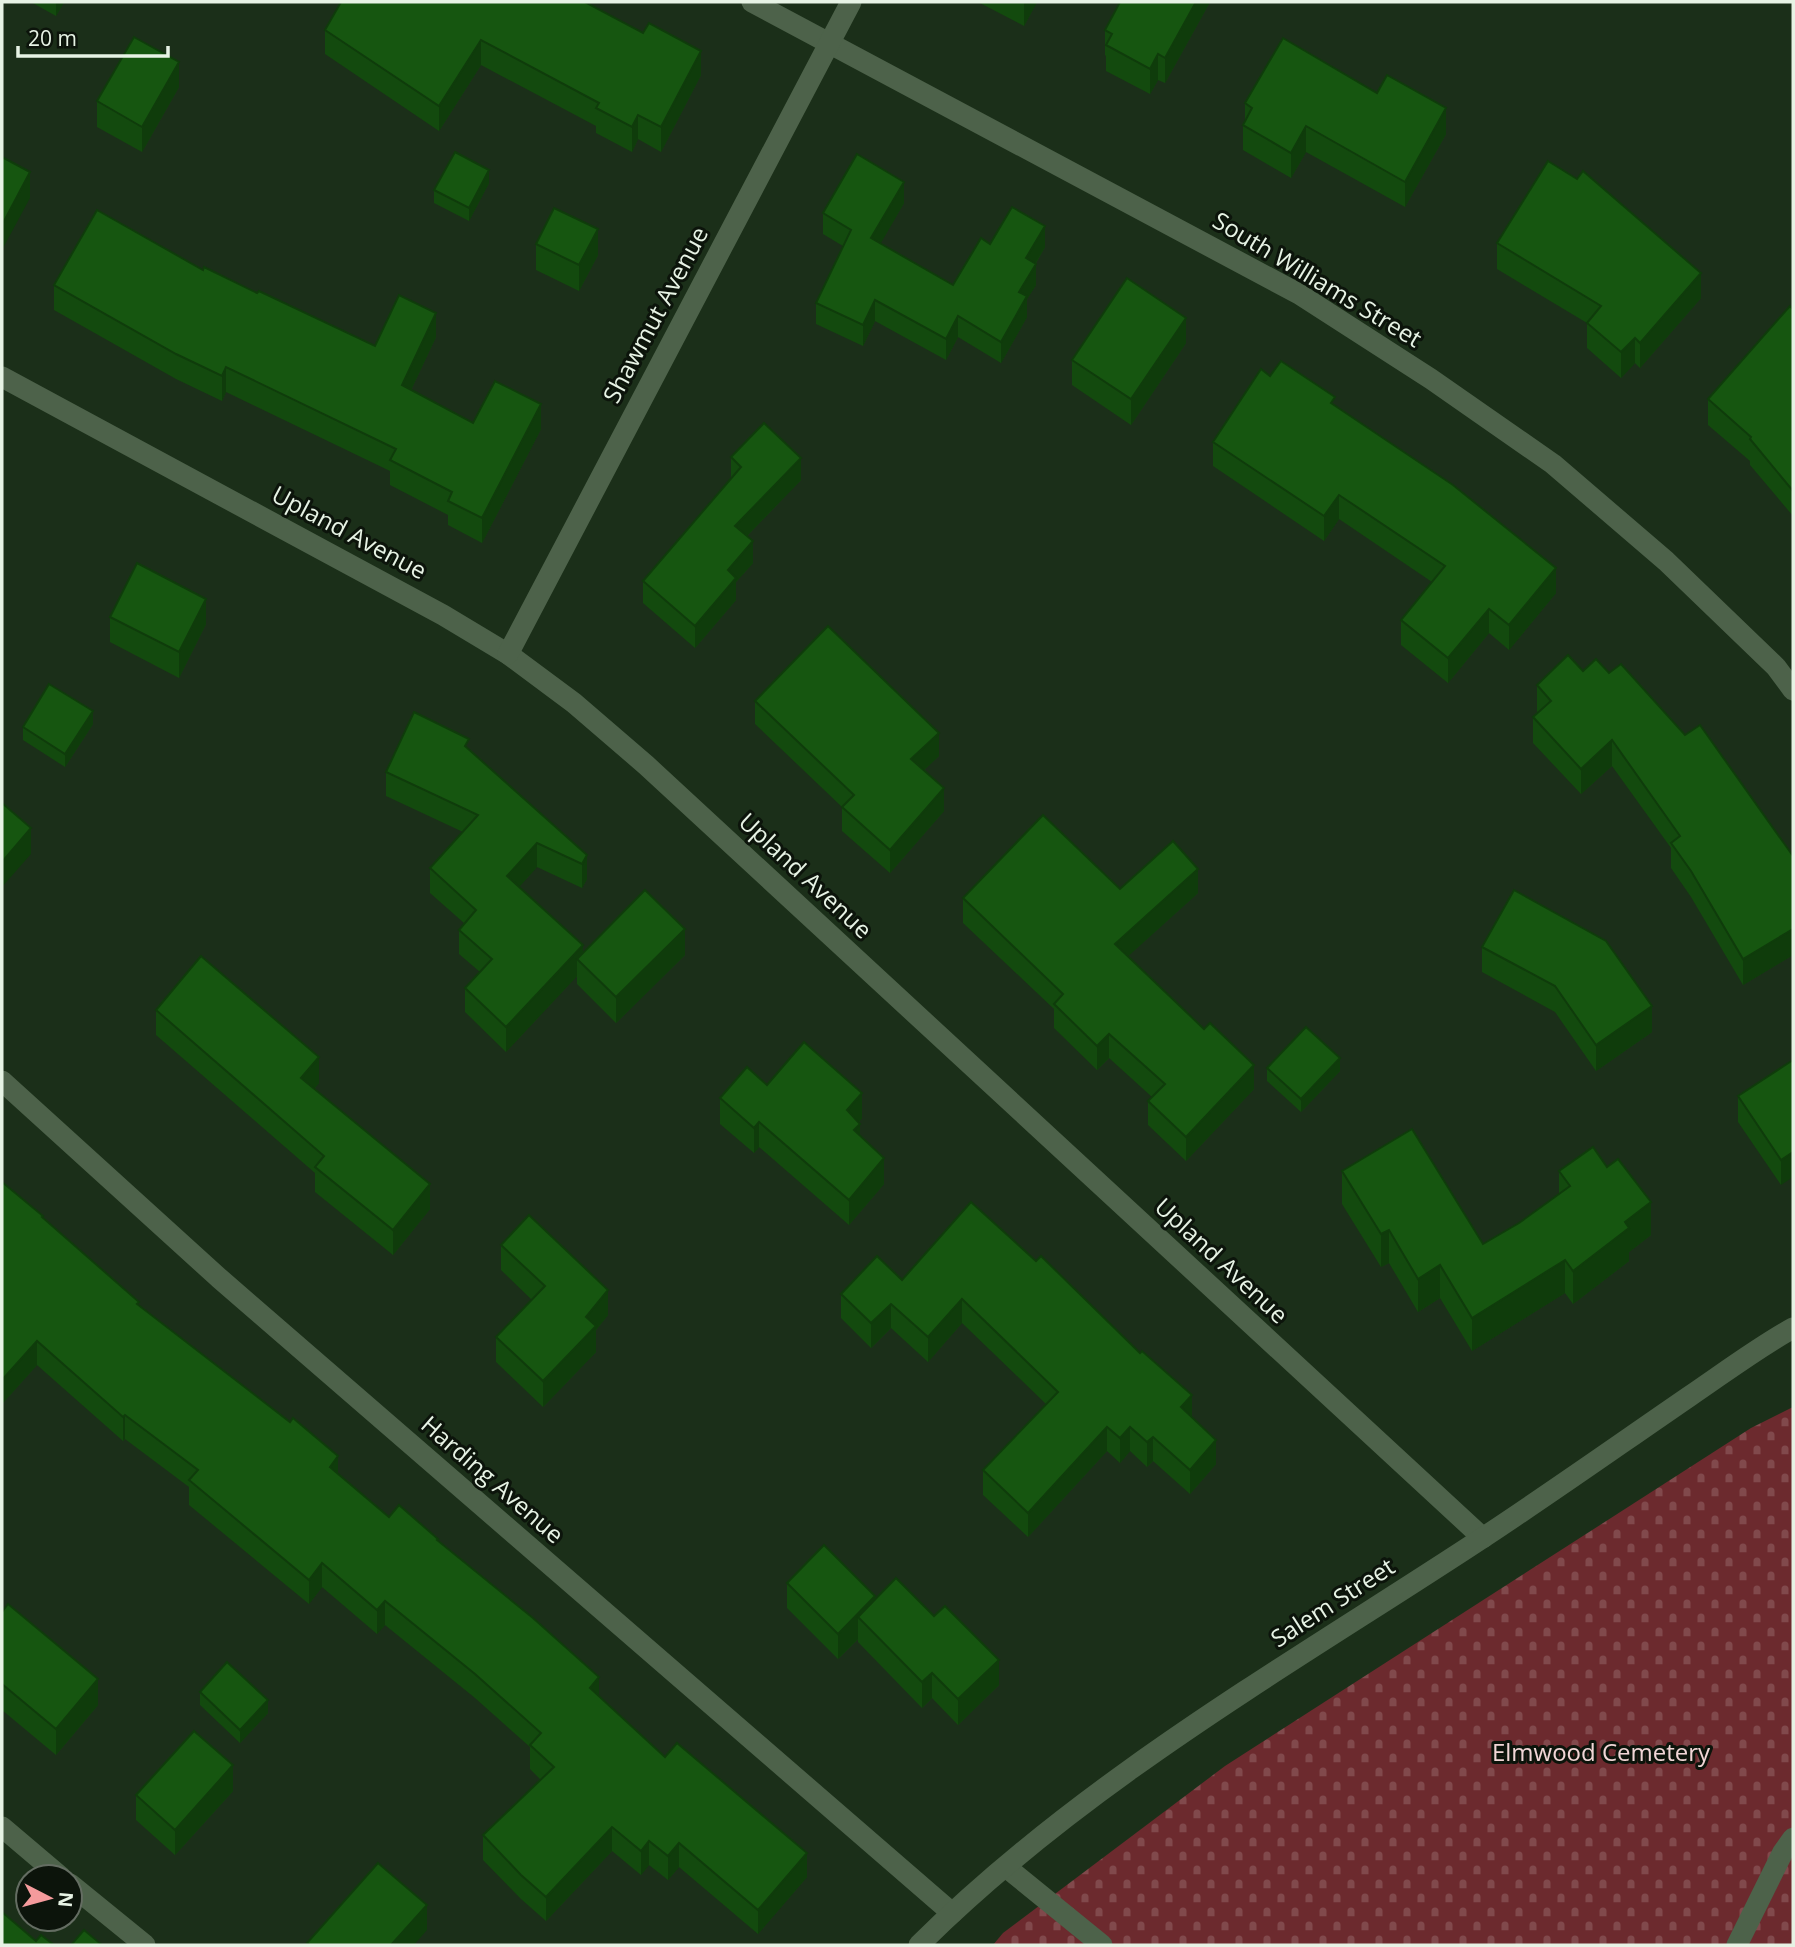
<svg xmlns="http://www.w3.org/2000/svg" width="1795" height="1947" font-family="'Open Sans',sans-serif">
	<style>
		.cemetery { fill: url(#cemetery-stones) }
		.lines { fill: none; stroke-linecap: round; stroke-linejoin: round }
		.lane { stroke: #4d624a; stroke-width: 21 }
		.street { stroke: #4d624a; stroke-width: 21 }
		.secondary { stroke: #4d624a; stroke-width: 21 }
		.wall { fill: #134a0e }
		.shaded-wall { fill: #0f3c0b }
		.building { fill: #165610; stroke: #0f3c0b; stroke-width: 2 }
		.labels { text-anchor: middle; stroke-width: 6; stroke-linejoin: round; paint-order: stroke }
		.street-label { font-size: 24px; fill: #e7f3e5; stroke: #0c140b }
		.park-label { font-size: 24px; fill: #f1d6d6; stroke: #0c140b }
	</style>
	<defs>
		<pattern id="cemetery-stones" width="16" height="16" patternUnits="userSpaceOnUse" patternTransform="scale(1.75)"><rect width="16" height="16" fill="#6c2a2e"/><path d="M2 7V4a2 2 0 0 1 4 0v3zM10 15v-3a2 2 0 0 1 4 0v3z" fill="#81494c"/></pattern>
	</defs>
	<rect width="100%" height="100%" fill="#1b2f19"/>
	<!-- cemetery -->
	<polygon class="cemetery" points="1793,1407 1793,1945 993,1945 1003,1933 1225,1766 1751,1428"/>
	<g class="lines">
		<!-- lane -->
		<g class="lane">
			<polyline points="1006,1867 1102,1945"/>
			<polyline points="1737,1945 1783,1852 1793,1838"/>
		</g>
		<!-- street -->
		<g class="street">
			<polyline points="752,2 1299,294 1431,379 1553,464 1666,561 1776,667 1793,690"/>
			<polyline points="2,377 443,615 508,654 574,703 646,765 1483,1538"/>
			<polyline points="508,654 851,2"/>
			<polyline points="2,1081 219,1278 952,1913"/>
			<polyline points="2,1827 61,1877"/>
			<polyline points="70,1884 145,1945"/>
		</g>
		<!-- secondary -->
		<path class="secondary" d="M 919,1945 C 1084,1781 1288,1666 1481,1539 C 1551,1493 1620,1444 1690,1396 C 1724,1373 1757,1348 1793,1328"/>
	</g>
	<!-- wall -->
	<g class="wall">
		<polygon points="31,2 64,2 56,16"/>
		<polygon points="341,2 701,75 661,152 638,139 632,152 596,133 596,126 481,65 439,131 325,54 325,30"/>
		<polygon points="978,2 1037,2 1024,26"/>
		<polygon points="1210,2 1165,83 1158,80 1150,94 1106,71 1106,56 1105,55 1105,30"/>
		<polygon points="179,87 142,152 97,127 97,101"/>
		<polygon points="1245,103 1446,134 1405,207 1306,152 1291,178 1243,150 1243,125 1245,121"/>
		<polygon points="489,183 469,221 434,203 434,190"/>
		<polygon points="904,203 880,244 953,285 990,244 1045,247 1036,263 1036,285 1027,299 1027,317 1001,363 958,337 946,360 875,321 863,346 816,324 816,303 843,246 823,234 823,213"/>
		<polygon points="1497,243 1701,298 1640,368 1635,363 1621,378 1587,348 1587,323 1497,269"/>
		<polygon points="536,244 598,255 579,291 536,270"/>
		<polygon points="203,270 257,293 375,346 436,337 411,390 473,423 541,429 482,543 448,525 448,515 390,485 390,471 226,392 222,401 176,379 54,310 54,285"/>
		<polygon points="1793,309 1793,516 1750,465 1750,461 1708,425 1708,399"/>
		<polygon points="1186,343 1131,425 1072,385 1072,360"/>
		<polygon points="1270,376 1335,405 1556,593 1509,650 1489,633 1448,683 1401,645 1401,620 1432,582 1339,519 1324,541 1213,466 1213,442"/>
		<polygon points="731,457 801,480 747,536 753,563 736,582 736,600 695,648 643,603 643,581 731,479"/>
		<polygon points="110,617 206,624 179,678 110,642"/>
		<polygon points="1583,671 1793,856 1793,955 1743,985 1691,897 1671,868 1671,848 1612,766 1581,794 1533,743 1533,717 1538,713 1537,711 1537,685"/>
		<polygon points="755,701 939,756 924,770 944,811 890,873 842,831 842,807 755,724"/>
		<polygon points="93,724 65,767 23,740 23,727"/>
		<polygon points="469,749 587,855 587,879 582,888 537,867 519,887 583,953 685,955 616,1023 577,984 577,976 506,1052 465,1012 465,988 480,972 459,954 459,930 464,923 430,893 430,868 463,832 386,796 386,772"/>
		<polygon points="1120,889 1198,893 1128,956 1254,1089 1186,1161 1148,1125 1148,1101 1152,1097 1109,1058 1097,1070 1054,1028 1054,1009 963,923 963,898"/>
		<polygon points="1482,947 1652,1032 1596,1071 1555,1012 1482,972"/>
		<polygon points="156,1010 319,1083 314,1089 430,1209 393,1255 315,1192 315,1173 156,1035"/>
		<polygon points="1793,1060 1781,1185 1738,1122 1738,1096"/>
		<polygon points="1267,1068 1340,1071 1301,1112 1267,1081"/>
		<polygon points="767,1085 862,1118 859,1122 860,1135 884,1184 849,1225 759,1147 754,1153 720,1124 720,1098"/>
		<polygon points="1342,1171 1483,1244 1519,1223 1559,1194 1559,1171 1651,1235 1629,1252 1629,1261 1573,1304 1565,1293 1472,1351 1440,1298 1418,1312 1389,1263 1381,1267 1342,1204"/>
		<polygon points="2,1182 139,1306 389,1517 438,1541 599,1697 665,1757 807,1877 758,1934 679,1867 668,1880 649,1865 641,1875 612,1851 546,1921 521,1899 483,1860 483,1835 541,1780 530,1769 530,1747 475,1698 385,1625 377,1634 322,1587 309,1604 189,1505 189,1487 125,1439 123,1441 37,1365 2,1404"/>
		<polygon points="971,1202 1192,1418 1216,1464 1190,1494 1153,1461 1147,1467 1130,1451 1120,1463 1107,1451 1028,1537 983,1495 983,1470 1046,1404 962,1323 928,1362 891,1328 871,1348 841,1318 841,1294 902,1280"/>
		<polygon points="501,1245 608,1315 596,1330 596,1352 543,1407 496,1362 496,1337 532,1300 501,1270"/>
		<polygon points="787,1583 875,1600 999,1685 958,1725 932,1698 922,1708 858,1642 858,1639 838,1659 787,1608"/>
		<polygon points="2,1612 98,1705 56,1755 2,1710"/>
		<polygon points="200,1692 268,1713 240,1743 200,1705"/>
		<polygon points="233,1791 175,1855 136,1820 136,1795"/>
	</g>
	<!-- shaded-wall -->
	<g class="shaded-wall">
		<polygon points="57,2 64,2 56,16 56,3"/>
		<polygon points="1024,2 1037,2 1024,26"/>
		<polygon points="1196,2 1210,2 1165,83 1165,58"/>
		<polygon points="481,40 481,65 439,131 439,106"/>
		<polygon points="701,51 701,75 661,152 661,127"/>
		<polygon points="1158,54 1158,80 1150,94 1150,69"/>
		<polygon points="179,62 179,87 142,152 142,127"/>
		<polygon points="1446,108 1446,134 1405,207 1405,182"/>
		<polygon points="638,115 638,139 632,152 632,127"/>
		<polygon points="1306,126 1306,152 1291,178 1291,153"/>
		<polygon points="489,170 489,183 469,221 469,208"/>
		<polygon points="30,172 30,198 2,250 2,225"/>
		<polygon points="904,182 904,203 871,260 871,238"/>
		<polygon points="1045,226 1045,247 1026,279 1026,258"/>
		<polygon points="598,229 598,255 579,291 579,265"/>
		<polygon points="1036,264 1036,285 1027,299 1027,317 1001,363 1001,342 1019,292"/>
		<polygon points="1701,273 1701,298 1640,368 1640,343"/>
		<polygon points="875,300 875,321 863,346 863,325"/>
		<polygon points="436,313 436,337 402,409 402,385"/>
		<polygon points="958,316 958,337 946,360 946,339"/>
		<polygon points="1186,318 1186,343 1131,425 1131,399"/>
		<polygon points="1635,338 1635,363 1621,378 1621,352"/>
		<polygon points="226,367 226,392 222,401 222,376"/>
		<polygon points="541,404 541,429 482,543 482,518"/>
		<polygon points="801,458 801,480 735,548 735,526"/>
		<polygon points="1339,495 1339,519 1324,541 1324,516"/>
		<polygon points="753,541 753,563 736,582 736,600 695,648 695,626 728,570"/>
		<polygon points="1556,568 1556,593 1509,650 1509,625"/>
		<polygon points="206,599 206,624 179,678 179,652"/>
		<polygon points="1489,609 1489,633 1448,683 1448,658"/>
		<polygon points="93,711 93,724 65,767 65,754"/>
		<polygon points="939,733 939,756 911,782 911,759"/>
		<polygon points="1612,740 1612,766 1581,794 1581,769"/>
		<polygon points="944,788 944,811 890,873 890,850"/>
		<polygon points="31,828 31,854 2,887 2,862"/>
		<polygon points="537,843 537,867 507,900 507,876"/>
		<polygon points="587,855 587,879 582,888 582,864"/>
		<polygon points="1198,869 1198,893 1115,968 1115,944"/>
		<polygon points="685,929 685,955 616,1023 616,997"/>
		<polygon points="1793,929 1793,955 1743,985 1743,959"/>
		<polygon points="583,945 583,965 577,959 577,976 506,1052 506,1027"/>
		<polygon points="1652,1006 1652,1032 1596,1071 1596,1045"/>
		<polygon points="1109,1034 1109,1058 1097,1070 1097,1046"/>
		<polygon points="319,1057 319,1083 301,1104 301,1078"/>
		<polygon points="1340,1058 1340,1071 1301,1112 1301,1099"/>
		<polygon points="1254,1065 1254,1089 1186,1161 1186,1137"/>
		<polygon points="862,1093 862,1118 847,1136 847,1110"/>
		<polygon points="759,1122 759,1147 754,1153 754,1128"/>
		<polygon points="860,1124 860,1149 854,1130"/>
		<polygon points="1793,1152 1793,1177 1781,1185 1781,1160"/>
		<polygon points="884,1158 884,1184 849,1225 849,1200"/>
		<polygon points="430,1184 430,1209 393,1255 393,1230"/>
		<polygon points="1651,1202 1651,1235 1629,1252 1629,1261 1573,1304 1573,1271 1625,1222"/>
		<polygon points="1389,1230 1389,1263 1381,1267 1381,1234"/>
		<polygon points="1565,1260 1565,1293 1472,1351 1472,1318"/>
		<polygon points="1440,1265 1440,1298 1418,1312 1418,1279"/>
		<polygon points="608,1290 608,1315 596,1330 596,1352 543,1407 543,1381 586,1317"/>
		<polygon points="962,1299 962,1323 928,1362 928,1337"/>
		<polygon points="891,1304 891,1328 871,1348 871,1323"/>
		<polygon points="37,1341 37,1365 2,1404 2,1380"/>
		<polygon points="1192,1395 1192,1419 1181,1407"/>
		<polygon points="125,1415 125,1439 123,1441 123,1417"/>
		<polygon points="1107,1427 1107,1451 1028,1537 1028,1513"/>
		<polygon points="1130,1427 1130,1451 1120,1463 1120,1438"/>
		<polygon points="1153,1437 1153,1461 1147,1467 1147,1442"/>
		<polygon points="1216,1440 1216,1464 1190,1494 1190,1470"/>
		<polygon points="338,1456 338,1480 330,1467"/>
		<polygon points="322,1563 322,1587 309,1604 309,1580"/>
		<polygon points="875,1596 875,1622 858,1617 858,1639 838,1659 838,1634"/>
		<polygon points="385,1601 385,1625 377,1634 377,1610"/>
		<polygon points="999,1660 999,1685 958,1725 958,1699"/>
		<polygon points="932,1673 932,1698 922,1708 922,1682"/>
		<polygon points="599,1677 599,1701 590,1688"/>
		<polygon points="98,1679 98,1705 56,1755 56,1729"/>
		<polygon points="268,1700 268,1713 240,1743 240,1730"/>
		<polygon points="233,1765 233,1791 175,1855 175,1830"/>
		<polygon points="612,1827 612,1851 546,1921 546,1897"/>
		<polygon points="649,1841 649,1865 641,1875 641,1851"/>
		<polygon points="679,1843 679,1867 668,1880 668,1856"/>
		<polygon points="807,1853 807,1877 758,1934 758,1910"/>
		<polygon points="427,1905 427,1930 414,1945 391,1945"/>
	</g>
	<!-- building -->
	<g class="building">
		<polygon points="341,2 585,2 643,33 649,23 701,51 661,127 638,115 632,127 596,108 599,103 481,40 439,106 325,30"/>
		<polygon points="1120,2 1196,2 1165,58 1158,54 1150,69 1106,45 1112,34 1105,30"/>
		<polygon points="134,37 179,62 142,127 97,101"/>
		<polygon points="1283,38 1377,93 1387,75 1446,108 1405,182 1306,126 1291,153 1243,125 1252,108 1245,103"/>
		<polygon points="455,152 489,170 469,208 434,190"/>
		<polygon points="857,154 904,182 871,238 953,285 981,238 990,244 1012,207 1045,226 1026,258 1036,264 1019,292 1027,296 1001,342 958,316 946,339 875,300 863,325 816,303 851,230 823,213"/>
		<polygon points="2,157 30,172 2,225"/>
		<polygon points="1548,161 1577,179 1583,171 1701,273 1640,343 1635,338 1621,352 1587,323 1601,306 1497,243"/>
		<polygon points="554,208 598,229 579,265 536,244"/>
		<polygon points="97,210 203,270 204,267 257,293 259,291 375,346 399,295 436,313 402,385 473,423 495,381 541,404 482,518 448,501 452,492 390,460 396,449 226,367 222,376 176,354 54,285"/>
		<polygon points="1127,278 1186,318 1131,399 1072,360"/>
		<polygon points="1790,306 1793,309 1793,491 1750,439 1751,437 1708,399"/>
		<polygon points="1281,361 1335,397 1331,403 1453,485 1556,568 1509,625 1489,609 1448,658 1401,620 1445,566 1339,495 1324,516 1213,442 1261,369 1270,376"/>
		<polygon points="764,423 801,458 735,526 753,541 728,570 736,578 695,626 643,581 741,467 731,457"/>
		<polygon points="137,563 206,599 179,652 110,617"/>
		<polygon points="828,626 939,733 911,759 944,788 890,850 842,807 854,795 755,701"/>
		<polygon points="1568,655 1583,671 1596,659 1609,673 1621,664 1685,735 1700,725 1793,856 1793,929 1743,959 1691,871 1671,843 1680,836 1612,740 1581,769 1533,717 1551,701 1537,685"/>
		<polygon points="49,684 93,711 65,754 23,727"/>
		<polygon points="414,712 469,739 465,746 587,855 582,864 537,843 507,876 583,945 506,1027 465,988 492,959 459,930 476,910 430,868 478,815 386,772"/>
		<polygon points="2,803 31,828 2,862"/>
		<polygon points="1043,815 1120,889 1173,841 1198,869 1115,944 1204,1029 1210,1023 1254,1065 1186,1137 1148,1101 1165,1084 1109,1034 1097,1046 1054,1004 1063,994 963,898"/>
		<polygon points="645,890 685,929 616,997 577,959"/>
		<polygon points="1514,890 1606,941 1652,1006 1596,1045 1555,986 1482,947"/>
		<polygon points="201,956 319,1057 301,1078 430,1184 393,1230 315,1167 324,1156 156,1010"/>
		<polygon points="1306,1027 1340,1058 1301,1099 1267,1068"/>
		<polygon points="804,1042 862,1093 847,1110 860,1124 854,1130 884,1158 849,1200 759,1122 754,1128 720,1098 747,1067 767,1085"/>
		<polygon points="1793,1060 1793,1152 1781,1160 1738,1096"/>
		<polygon points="1412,1129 1483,1244 1519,1223 1570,1186 1559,1171 1593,1147 1607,1167 1618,1159 1651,1202 1625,1222 1629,1228 1573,1271 1565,1260 1472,1318 1440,1265 1418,1279 1389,1230 1381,1234 1342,1171"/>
		<polygon points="2,1182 43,1216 42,1217 139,1302 137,1304 290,1422 293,1418 338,1456 330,1467 389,1517 399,1505 438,1539 437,1540 533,1618 599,1677 590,1688 665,1757 677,1743 807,1853 758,1910 679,1843 668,1856 649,1841 641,1851 612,1827 546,1897 521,1875 483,1835 554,1767 530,1745 541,1733 475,1674 385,1601 377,1610 322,1563 309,1580 189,1480 198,1470 125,1415 123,1417 37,1341 2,1380"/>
		<polygon points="971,1202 1036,1261 1041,1256 1140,1353 1142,1351 1192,1395 1181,1407 1216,1440 1190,1470 1153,1437 1147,1442 1130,1427 1120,1438 1107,1427 1028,1513 983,1470 1058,1392 962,1299 928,1337 891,1304 871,1323 841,1294 877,1256 902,1280"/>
		<polygon points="529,1215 608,1290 586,1317 596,1326 543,1381 496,1337 545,1286 501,1245"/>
		<polygon points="824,1545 875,1596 838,1634 787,1583"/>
		<polygon points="896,1578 934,1616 945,1606 999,1660 958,1699 932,1673 922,1682 858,1617"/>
		<polygon points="8,1604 98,1679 56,1729 2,1684 2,1612"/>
		<polygon points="227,1662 268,1700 240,1730 200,1692"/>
		<polygon points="194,1731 233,1765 175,1830 136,1795"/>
		<polygon points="378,1863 427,1905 391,1945 310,1945 307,1943"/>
		<polygon points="2,1912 36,1941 41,1935 54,1945 2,1945"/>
		<polygon points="84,1930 102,1945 71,1945"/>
	</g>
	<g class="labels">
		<!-- street labels -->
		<g class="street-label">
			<text transform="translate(1317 280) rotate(31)" y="8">South Williams Street</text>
			<text transform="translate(656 315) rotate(-62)" y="8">Shawmut Avenue</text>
			<text transform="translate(349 533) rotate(28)" y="8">Upland Avenue</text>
			<text transform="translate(805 876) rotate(43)" y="8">Upland Avenue</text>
			<text transform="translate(1221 1261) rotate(43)" y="8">Upland Avenue</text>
			<text transform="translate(492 1480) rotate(41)" y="8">Harding Avenue</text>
			<text transform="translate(1333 1603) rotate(-33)" y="8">Salem Street</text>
		</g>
		<!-- park labels -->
		<g class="park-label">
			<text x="1601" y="1761">Elmwood Cemetery</text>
		</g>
	</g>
	<!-- border -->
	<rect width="1795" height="1947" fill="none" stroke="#e7f3e5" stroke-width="7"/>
	<!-- north arrow -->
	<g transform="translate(49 1898) rotate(96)"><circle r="33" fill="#0c140b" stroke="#646d62" stroke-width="2"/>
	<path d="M0-5L12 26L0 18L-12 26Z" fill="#f59b9c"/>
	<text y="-10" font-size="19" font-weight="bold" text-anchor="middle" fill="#e7f3e5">N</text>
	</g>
	<!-- scale -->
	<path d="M18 46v10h150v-10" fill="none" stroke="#e7f3e5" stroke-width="3.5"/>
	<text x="28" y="46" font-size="21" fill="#e7f3e5" stroke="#0c140b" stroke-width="5" paint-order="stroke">20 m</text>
</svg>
